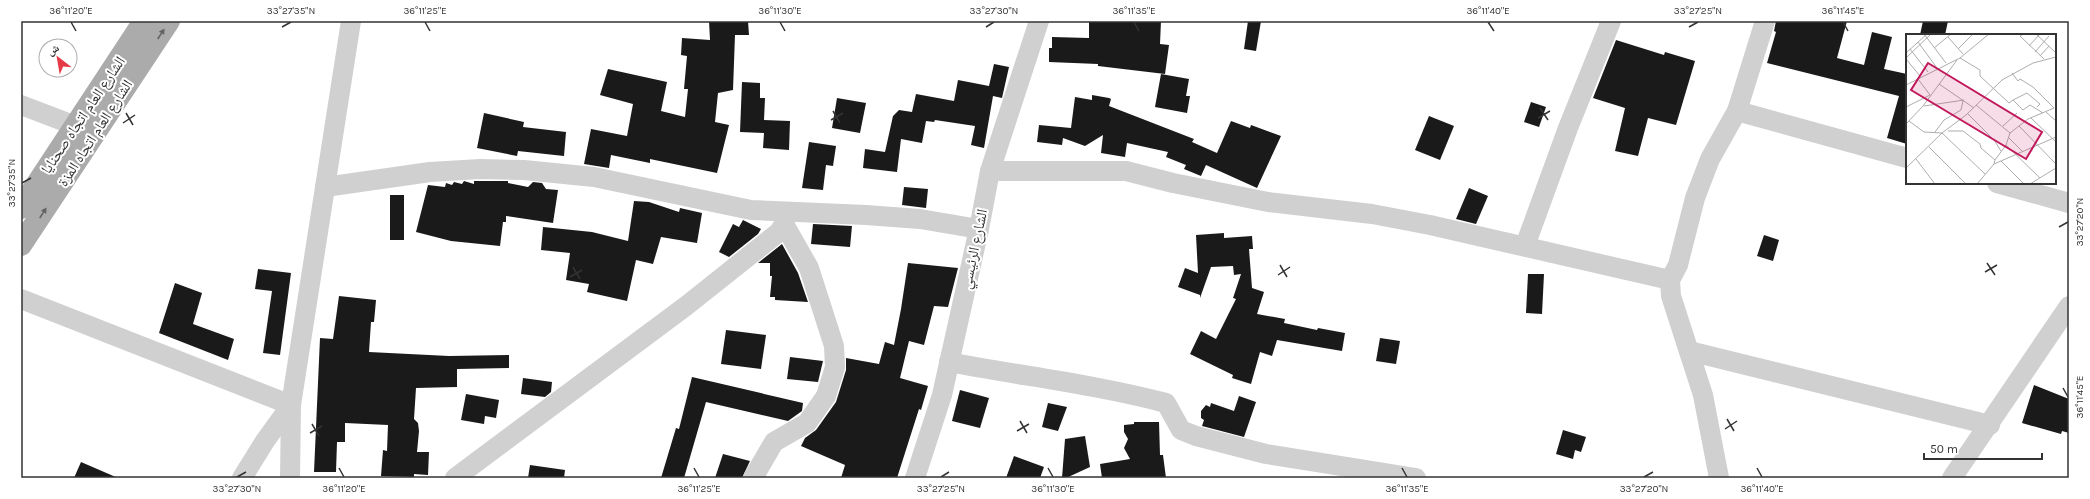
<svg xmlns="http://www.w3.org/2000/svg" width="2090" height="499" font-family="Karla,'Noto Naskh Arabic',sans-serif">
	<style>
		.building { fill: #1a1a1a }
		.lines { fill: none; stroke-linecap: round; stroke-linejoin: round }
		.minor { stroke: #d0d0d0; stroke-width: 20 }
		.major { stroke: #ababab; stroke-width: 22 }
		.oneway { fill: #636363 }
		.ticks { fill: none; stroke: #333; stroke-width: 1.5 }
		.labels { text-anchor: middle; stroke-width: 4; stroke-linejoin: round; paint-order: stroke }
		.street-label { font-size: 15px; fill: #333; stroke: #fff }
		.inset-road { fill: none; stroke: #adadad; stroke-width: 1 }
		.view { fill: #c2185b; fill-opacity: 0.15; stroke: #c2185b; stroke-width: 2 }
		.inset-edge { fill: none; stroke: #333; stroke-width: 2 }
		.neatline { fill: none; stroke: #333; stroke-width: 1.5 }
		.ticks-label { font-size: 10px; text-anchor: middle; fill: #333 }
	</style>
	<rect width="100%" height="100%" fill="#fff"/>
	<!-- building -->
	<g class="building">
		<polygon points="709,21 748,21 749,35 735,35 733,90 718,93 715,122 729,125 717,173 650,159 650,163 611,155 609,168 584,164 591,129 627,136 633,104 600,95 608,69 667,82 661,111 685,117 688,89 684,89 687,56 681,55 682,38 710,40"/>
		<polygon points="1089,21 1161,21 1160,44 1169,45 1165,74 1098,66 1098,64 1049,62 1049,48 1052,48 1052,37 1089,38"/>
		<polygon points="1248,21 1261,21 1256,51 1244,49"/>
		<polygon points="1776,21 1847,21 1837,58 1864,65 1872,32 1892,37 1884,69 1907,74 1907,144 1887,138 1899,96 1767,63 1776,32 1774,31"/>
		<polygon points="1923,21 1948,21 1945,35 1920,35"/>
		<polygon points="1616,40 1664,55 1665,52 1695,61 1676,125 1648,118 1638,156 1615,151 1625,108 1593,98"/>
		<polygon points="994,64 1009,67 1002,98 993,96 984,148 971,145 975,126 935,120 934,122 926,121 922,143 901,139 897,172 863,168 865,149 885,152 893,116 899,110 912,112 916,94 954,101 958,80 989,86"/>
		<polygon points="1161,74 1189,79 1186,96 1190,96 1187,113 1155,107"/>
		<polygon points="742,82 760,83 760,98 765,98 764,120 790,121 789,150 763,148 764,133 740,132"/>
		<polygon points="1092,95 1109,98 1111,99 1109,106 1194,139 1192,142 1217,153 1231,121 1250,128 1251,125 1281,136 1257,188 1206,165 1201,176 1184,169 1186,165 1166,157 1168,152 1127,143 1125,157 1101,153 1103,135 1085,146 1063,138 1062,145 1037,142 1039,125 1071,128 1075,97 1092,100"/>
		<polygon points="837,98 866,103 860,133 832,128"/>
		<polygon points="1531,102 1546,107 1539,127 1524,122"/>
		<polygon points="484,113 524,122 523,127 566,132 564,156 518,151 517,156 477,148"/>
		<polygon points="1429,116 1454,126 1440,160 1415,150"/>
		<polygon points="809,142 836,146 833,166 826,165 823,190 802,188"/>
		<polygon points="474,181 508,181 508,183 528,187 533,182 542,183 546,189 558,190 553,223 506,216 506,222 503,222 500,246 451,241 416,232 428,185 445,187 446,183 452,185 454,182 462,184 464,181 474,184"/>
		<polygon points="904,187 928,189 926,208 902,205"/>
		<polygon points="1469,188 1488,196 1476,224 1456,219"/>
		<rect x="390" y="195" width="14" height="45"/>
		<polygon points="634,201 649,202 679,212 680,208 702,213 697,243 661,237 653,264 636,260 627,301 587,292 589,284 566,280 570,253 541,250 543,227 592,232 628,241"/>
		<polygon points="743,220 761,229 758,234 729,257 719,252 733,224 739,227"/>
		<polygon points="813,224 852,226 850,247 811,244"/>
		<polygon points="1224,233 1224,238 1252,236 1253,249 1249,249 1252,288 1264,292 1257,314 1285,319 1284,323 1317,330 1318,328 1345,333 1342,351 1277,340 1272,356 1260,352 1251,384 1232,378 1233,375 1190,354 1201,331 1216,339 1236,299 1233,298 1241,274 1234,275 1233,266 1211,267 1200,298 1200,295 1178,287 1185,268 1198,273 1196,235"/>
		<polygon points="1764,235 1779,240 1773,261 1757,256"/>
		<polygon points="782,244 798,273 808,302 775,300 775,297 770,297 772,276 770,276 770,263 758,263"/>
		<polygon points="908,263 958,268 948,307 934,306 924,345 909,341 900,378 928,386 921,410 919,409 897,478 841,478 845,465 801,446 805,438 816,430 836,402 846,370 846,358 879,364 885,342 894,345 901,309"/>
		<polygon points="258,269 291,273 280,355 263,353 272,291 255,289"/>
		<polygon points="1528,274 1544,274 1542,314 1526,313"/>
		<polygon points="175,283 202,293 193,324 234,339 228,360 159,333"/>
		<polygon points="339,296 376,300 374,322 371,322 369,352 449,356 509,355 509,368 457,369 457,387 416,388 414,419 418,423 419,431 417,452 429,452 428,475 414,474 414,477 381,476 383,450 387,451 388,425 345,423 345,442 337,442 336,472 314,472 320,338 333,339"/>
		<polygon points="726,330 766,335 761,369 721,364"/>
		<polygon points="1380,338 1400,341 1396,364 1376,361"/>
		<polygon points="790,357 823,361 818,382 787,379"/>
		<polygon points="692,377 803,403 802,411 788,421 706,402 684,478 661,478 676,428 679,429"/>
		<polygon points="523,378 552,382 551,392 545,397 521,394"/>
		<polygon points="2034,385 2069,399 2069,433 2062,431 2061,434 2022,423"/>
		<polygon points="960,390 989,398 980,428 952,421"/>
		<polygon points="466,394 499,400 496,418 485,416 484,424 461,420"/>
		<polygon points="1239,396 1256,402 1244,437 1202,426 1204,420 1201,418 1201,411 1206,405 1210,407 1211,403 1234,411"/>
		<polygon points="1048,403 1067,407 1058,431 1042,427"/>
		<polygon points="1134,422 1159,422 1160,455 1163,455 1166,478 1102,478 1100,464 1130,459 1124,448 1128,439 1124,432 1124,425 1134,424"/>
		<polygon points="1563,430 1586,437 1581,452 1575,450 1573,459 1556,454"/>
		<polygon points="1085,436 1090,467 1066,478 1062,478 1065,439"/>
		<polygon points="723,454 750,461 742,478 715,478"/>
		<polygon points="1014,456 1044,467 1040,478 1006,478"/>
		<polygon points="81,462 118,478 74,478"/>
		<polygon points="530,465 565,470 564,478 528,478"/>
	</g>
	<g class="lines">
		<!-- minor -->
		<g class="minor">
			<polyline points="21,105 76,126"/>
			<polyline points="1737,111 1907,158"/>
			<polyline points="990,171 1126,171 1173,183 1268,202 1372,214 1430,225 1670,280"/>
			<polyline points="1997,183 2069,203"/>
			<polyline points="325,187 430,172 480,169 524,170 594,177 751,210 866,215 920,219 979,229"/>
			<polyline points="1525,246 1568,128 1611,21"/>
			<polyline points="21,299 291,405 265,441 242,478"/>
			<polyline points="1689,351 1990,425"/>
			<path d="M 949,362 C 1021,376 1094,384 1166,403 L 1181,430 L 1196,436 L 1266,454 L 1416,478"/>
			<polyline points="290,478 291,405 351,21"/>
			<polyline points="455,478 686,306 779,232 784,224 786,212"/>
			<polyline points="753,478 774,442 807,423 826,396 835,367 834,346 809,268 784,224"/>
			<polyline points="915,478 942,395 979,229 990,171 1039,21"/>
			<polyline points="1719,478 1703,395 1671,296 1670,280 1678,265 1695,198 1710,159 1737,111 1765,21"/>
			<polyline points="1952,478 2069,306"/>
		</g>
		<!-- major -->
		<g class="major">
			<polyline points="21,208 144,21"/>
			<polyline points="21,245 169,21"/>
		</g>
	</g>
	<!-- one-way arrows -->
	<defs><path id="oneway-solid" d="M-6-.8H1V-3.2L6.5 0L1 3.2V.8H-6Z"/></defs>
	<g class="oneway">
		<use href="#oneway-solid" transform="translate(161 34) rotate(-57)"/>
		<use href="#oneway-solid" transform="translate(43 213) rotate(-57)"/>
	</g>
	<!-- ticks -->
	<path class="ticks" d="M 71,22 L 76,31M 425,22 L 430,31M 780,22 L 785,31M 1134,22 L 1139,31M 1488,22 L 1494,31M 1843,22 L 1848,31M 282,27 L 291,22M 986,27 L 994,22M 1689,27 L 1698,22M 1540,108 L 1548,120M 833,111 L 840,123M 126,113 L 133,125M 1538,118 L 1550,111M 831,120 L 843,113M 123,123 L 135,115M 22,183 L 31,178M 2059,227 L 2068,222M 1987,263 L 1995,275M 1280,265 L 1287,277M 573,267 L 580,279M 1985,272 L 1997,265M 1278,275 L 1290,267M 570,277 L 582,270M 2063,388 L 2068,397M 1727,419 L 1734,431M 1020,421 L 1027,433M 312,424 L 319,436M 1725,429 L 1737,421M 1017,431 L 1029,424M 310,433 L 322,426M 339,468 L 344,477M 694,468 L 699,477M 1048,468 L 1053,477M 1402,468 L 1407,477M 1757,468 L 1762,477M 237,477 L 246,472M 941,477 L 949,472M 1644,477 L 1653,472"/>
	<g class="labels">
		<!-- street labels -->
		<g class="street-label">
			<text transform="translate(83 115) rotate(-56)" y="5">الشارع العام اتجاه صحنايا</text>
			<text transform="translate(95 133) rotate(-57)" y="5">الشارع العام اتجاه المزة</text>
			<text transform="translate(974 249) rotate(-78)" y="5">الشارع الرئيسي</text>
		</g>
	</g>
	<!-- overview -->
	<g transform="translate(1906 34)">
		<rect width="150" height="150" fill="#fff"/>
		<path class="inset-road" d="M 18,0 L 40,29M 117,0 L 114,2 L 138,25M 130,0 L 150,19M 42,3 L 57,20M 12,8 L 31,34M 123,12 L 134,0M 28,14 L 45,0M 4,15 L 22,38M 52,15 L 67,0M 129,18 L 143,2M 0,19 L 21,0M 134,22 L 143,12M 0,24 L 25,0M 54,24 L 74,36 L 74,42 L 103,69 L 107,66 L 117,76 L 124,71 L 137,79M 0,25 L 14,42M 33,50 L 68,74M 0,51 L 54,24 L 83,0M 107,66 L 121,59 L 134,70 L 131,73M 70,71 L 104,99M 18,72 L 58,66M 0,73 L 24,61 L 12,45M 140,78 L 150,87M 62,80 L 88,106 L 95,117M 125,84 L 150,108M 3,87 L 18,98 L 36,99 L 79,140M 0,90 L 17,72 L 51,26M 97,92 L 111,79M 113,92 L 150,130M 42,97 L 57,97 L 74,110 L 75,114 L 89,126M 29,98 L 38,86 L 55,76 L 57,67M 103,104 L 116,117M 100,111 L 134,144M 23,113 L 60,150M 10,125 L 29,150M 95,127 L 118,150M 88,130 L 89,126 L 100,111 L 104,99 L 122,85 L 148,74 L 127,53 L 114,45 L 112,47 L 106,39M 0,134 L 36,99 L 60,81 L 96,46 L 127,29 L 150,23M 71,150 L 88,130 L 150,103M 124,150 L 150,134"/>
		<path class="view" d="M 22,29 L 136,98 L 120,125 L 5,56 Z"/>
		<rect width="150" height="150" class="inset-edge"/>
	</g>
	<!-- border -->
	<rect width="2090" height="499" fill="none" stroke="#ffffff" stroke-width="44"/>
	<!-- north arrow -->
	<g transform="translate(58 58) rotate(329)"><circle r="19" fill="#ffffff" stroke="#adadad"/>
	<path d="M0-3L7 15L0 10L-7 15Z" fill="#e63946"/>
	<text y="-6" font-size="11" font-weight="bold" text-anchor="middle" fill="#333333">ش</text>
	</g>
	<!-- scale -->
	<path d="M1924 453v6h118v-6" fill="none" stroke="#333333" stroke-width="2"/>
	<text x="1930" y="453" font-size="12" fill="#333333" stroke="#ffffff" stroke-width="3" paint-order="stroke">50 m</text>
	<rect x="22" y="22" width="2046" height="455" class="neatline"/>
	<g class="ticks-label">
		<text x="71" y="14">36°11'20"E</text>
		<text x="291" y="14">33°27'35"N</text>
		<text x="425" y="14">36°11'25"E</text>
		<text x="780" y="14">36°11'30"E</text>
		<text x="994" y="14">33°27'30"N</text>
		<text x="1134" y="14">36°11'35"E</text>
		<text x="1488" y="14">36°11'40"E</text>
		<text x="1698" y="14">33°27'25"N</text>
		<text x="1843" y="14">36°11'45"E</text>
		<text transform="translate(11 183) rotate(-90)" y="4">33°27'35"N</text>
		<text transform="translate(2079 222) rotate(-90)" y="4">33°27'20"N</text>
		<text transform="translate(2079 397) rotate(-90)" y="4">36°11'45"E</text>
		<text x="237" y="492">33°27'30"N</text>
		<text x="344" y="492">36°11'20"E</text>
		<text x="699" y="492">36°11'25"E</text>
		<text x="941" y="492">33°27'25"N</text>
		<text x="1053" y="492">36°11'30"E</text>
		<text x="1407" y="492">36°11'35"E</text>
		<text x="1644" y="492">33°27'20"N</text>
		<text x="1762" y="492">36°11'40"E</text>
	</g>
</svg>
